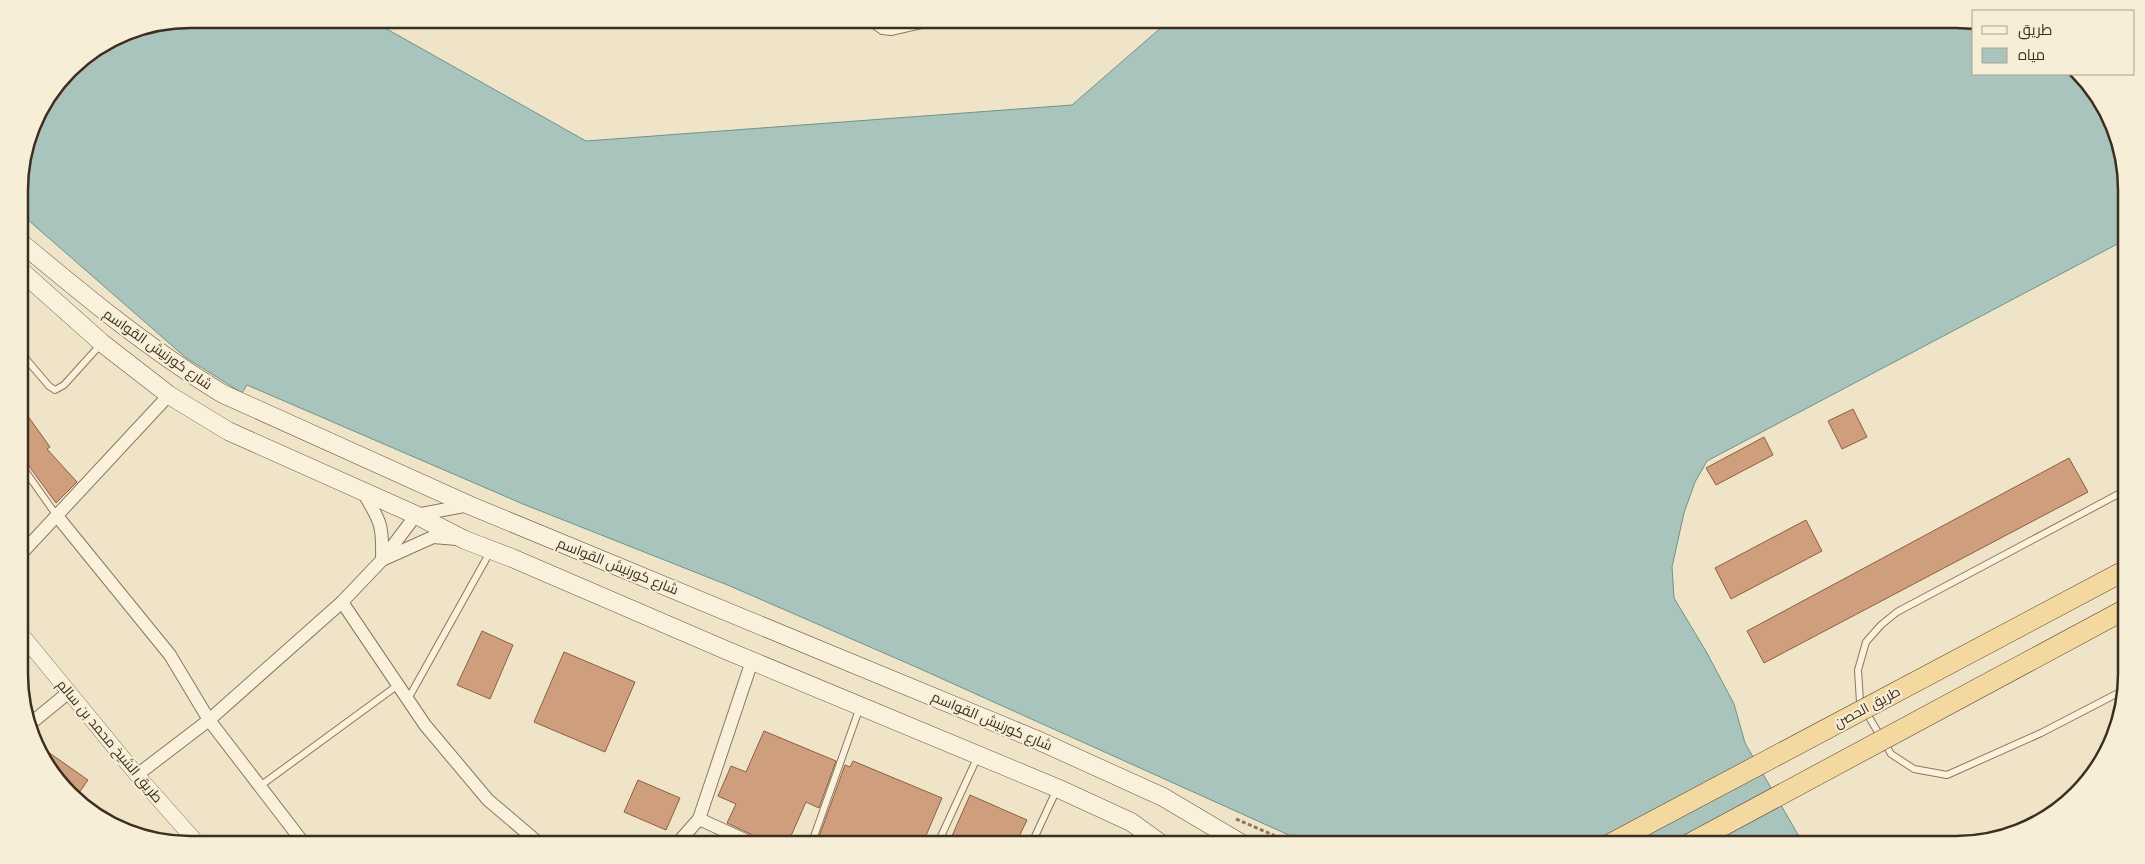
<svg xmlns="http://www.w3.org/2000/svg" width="2145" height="864" font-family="'Roboto Serif',Cairo,serif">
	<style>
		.water { fill: #a9c4bc; stroke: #6f938a }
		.building { fill: #cf9f7d; stroke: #8d5f41 }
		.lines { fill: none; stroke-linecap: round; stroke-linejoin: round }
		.service-casing { stroke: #8d765c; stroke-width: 8 }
		.minor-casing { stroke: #8d765c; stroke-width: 14 }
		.tertiary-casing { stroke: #8d765c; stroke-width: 16 }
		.secondary-casing { stroke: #6f573f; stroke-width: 19 }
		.path { stroke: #8d765c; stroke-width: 3; stroke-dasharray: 4 2.5; stroke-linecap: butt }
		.service { stroke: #faf1dc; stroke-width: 6 }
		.minor { stroke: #faf1dc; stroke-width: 12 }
		.tertiary { stroke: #faf1dc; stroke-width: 15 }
		.secondary { stroke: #faf1dc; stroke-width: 18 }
		.primary-bridge-casing { stroke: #5b4430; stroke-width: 21; stroke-linecap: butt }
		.primary-bridge { stroke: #f3d9a0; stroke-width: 20 }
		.labels { text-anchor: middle; stroke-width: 4; stroke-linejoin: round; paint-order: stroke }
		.street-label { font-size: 14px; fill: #3d2e20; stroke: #f7eed8 }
		.rim { fill: none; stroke: #3d2e20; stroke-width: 2.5 }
	</style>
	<rect width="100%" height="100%" fill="#f0e4c8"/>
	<!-- water -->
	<polygon class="water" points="189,19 369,19 586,141 1072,105 1171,19 1956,19 1974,22 1974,74 2079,74 2091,85 2125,167 2125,240 1707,461 1695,482 1684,513 1672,567 1674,598 1707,653 1734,704 1745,743 1804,845 1311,845 916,667 730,586 523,504 247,385 242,393 185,357 19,212 19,178 36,114 77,61 124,32"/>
	<!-- building -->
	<g class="building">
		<polygon points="20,405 50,447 47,449 77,482 56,503 21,455"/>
		<polygon points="1853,409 1867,437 1842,449 1828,421"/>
		<polygon points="1764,437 1773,455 1716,485 1706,468"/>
		<polygon points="2069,458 2088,492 1764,663 1747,631"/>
		<polygon points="1806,520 1822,551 1731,599 1715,568"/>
		<polygon points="482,631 513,645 490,699 457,685"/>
		<polygon points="564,652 635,682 605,752 534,722"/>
		<polygon points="764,731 836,761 819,808 806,802 787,845 764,845 759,838 727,823 736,804 718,796 731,766 746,772"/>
		<polygon points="41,747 88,780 76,797 61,787"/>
		<polygon points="853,761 942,798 922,845 816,845 845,765 850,767"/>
		<polygon points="638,780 680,798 666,830 624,812"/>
		<polygon points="970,795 1027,820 1015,845 948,845"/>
	</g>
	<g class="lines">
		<!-- service casing -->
		<g class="service-casing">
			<g id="service">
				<polyline points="865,19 882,31 891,32 947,19"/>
				<polyline points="20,352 49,386 55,390 64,385 101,344"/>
				<polyline points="21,465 57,516"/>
				<polyline points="2124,690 2041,733 1947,775 1914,769 1891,754 1860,702 1858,670 1866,642 1881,625 1897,612 2126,490"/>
				<polyline points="408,699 490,552"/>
				<polyline points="260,786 398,685"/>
				<polyline points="811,845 860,707"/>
				<polyline points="937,845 978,756"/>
				<polyline points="1031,845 1057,789"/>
			</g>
		</g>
		<!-- minor casing -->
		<g class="minor-casing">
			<g id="minor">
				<path d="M 363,492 C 381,522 383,525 382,560"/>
				<polyline points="57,516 170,655 209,720 305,845"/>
				<polyline points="21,554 169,395"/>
				<polyline points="384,559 433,537 457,539"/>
				<polyline points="342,602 425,725 488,800 541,845"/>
				<polyline points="30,724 69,692"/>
				<polyline points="137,775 209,720 342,602 382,560 416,515 469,505"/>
				<polyline points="699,819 756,845"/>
				<polyline points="540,843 603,845"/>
				<polyline points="676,845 699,819 752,661"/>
			</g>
		</g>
		<!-- tertiary casing -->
		<g class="tertiary-casing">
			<polyline id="tertiary" points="22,635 137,775 199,845"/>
		</g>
		<!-- secondary casing -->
		<g class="secondary-casing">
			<g id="secondary">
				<path d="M 19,241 C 85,296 150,350 223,394 L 469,505 L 1035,739 L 1163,797 L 1244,845"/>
				<polyline points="20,270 102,343 169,395 228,431 416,515 465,540 512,558 728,651 1057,788 1131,822 1163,845"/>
			</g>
		</g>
		<!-- path -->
		<polyline class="path" points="1236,819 1273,835 1288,845"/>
		<!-- service -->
		<use href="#service" class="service"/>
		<!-- minor -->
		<use href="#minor" class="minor"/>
		<!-- tertiary -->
		<use href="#tertiary" class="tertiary"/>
		<!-- secondary -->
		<use href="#secondary" class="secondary"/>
		<!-- primary-bridge casing -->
		<g class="primary-bridge-casing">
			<g id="primary-bridge">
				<polyline points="1608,845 2126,570"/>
				<polyline points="1687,845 2126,609"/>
			</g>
		</g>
		<!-- primary-bridge -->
		<use href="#primary-bridge" class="primary-bridge"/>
	</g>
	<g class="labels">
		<!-- street labels -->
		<g class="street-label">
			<text transform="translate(158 349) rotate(35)" y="5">شارع كورنيش القواسم</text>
			<text transform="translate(618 566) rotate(22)" y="5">شارع كورنيش القواسم</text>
			<text transform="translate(1867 707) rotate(-28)" y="5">طريق الحصن</text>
			<text transform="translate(992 721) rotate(23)" y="5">شارع كورنيش القواسم</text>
			<text transform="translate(110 741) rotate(50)" y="5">طريق الشيخ محمد بن سالم</text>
		</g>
	</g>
	<!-- crop -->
	<path d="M0 0H2145V864H0ZM190 28H1956A162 162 0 0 1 2118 190V674A162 162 0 0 1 1956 836H190A162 162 0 0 1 28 674V190A162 162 0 0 1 190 28Z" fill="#f7eed8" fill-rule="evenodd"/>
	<path class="rim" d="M190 28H1956A162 162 0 0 1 2118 190V674A162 162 0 0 1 1956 836H190A162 162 0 0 1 28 674V190A162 162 0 0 1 190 28Z"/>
	<!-- legend -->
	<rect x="1972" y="10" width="162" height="65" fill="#f7eed8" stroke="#ada18e"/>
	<rect x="1982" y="26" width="25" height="8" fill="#faf1dc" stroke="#ada18e"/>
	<text x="2018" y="35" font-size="15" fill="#3d2e20">طريق</text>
	<rect x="1982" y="48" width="25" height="15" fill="#a9c4bc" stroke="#ada18e"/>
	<text x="2018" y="60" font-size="15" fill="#3d2e20">مياه</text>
</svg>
